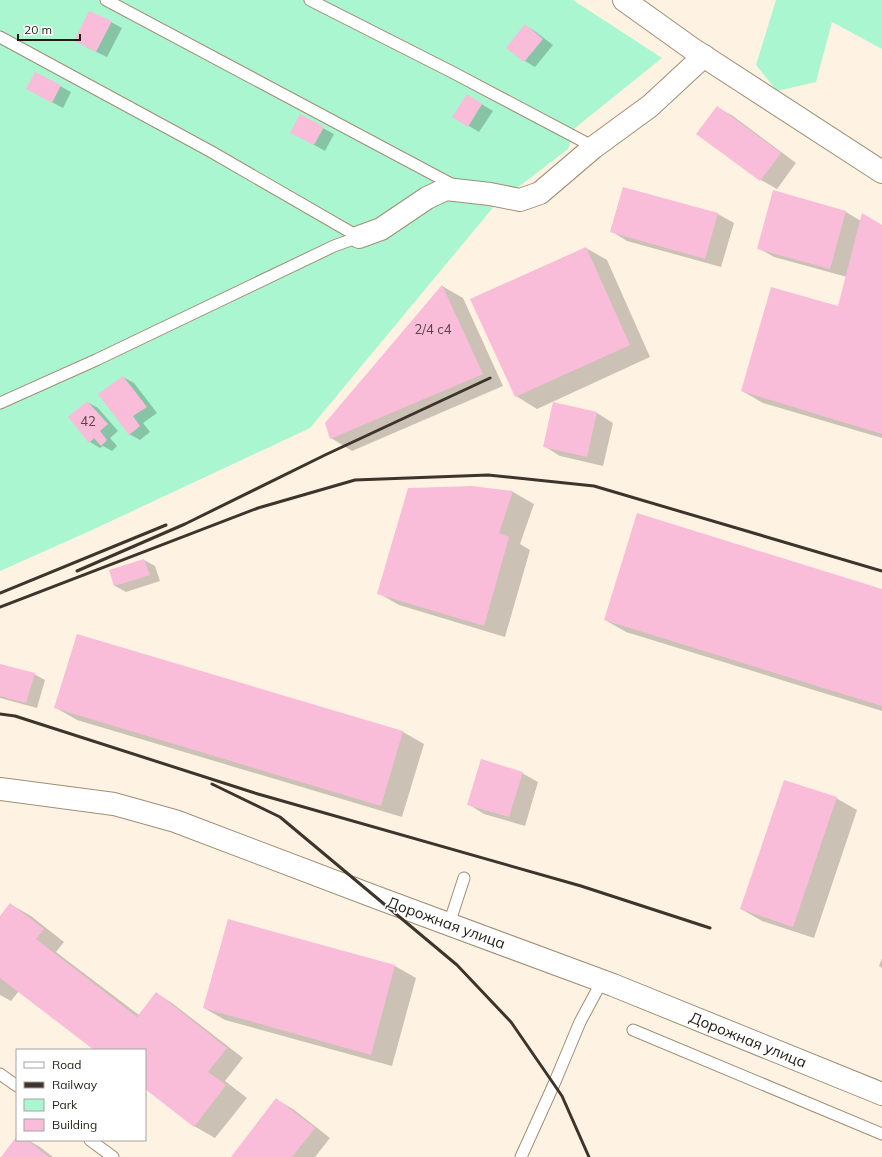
<svg xmlns="http://www.w3.org/2000/svg" width="882" height="1157" font-family="Mulish,sans-serif">
	<style>
		.green { fill: #a9f6d0 }
		.shadow { fill: #0003 }
		.building { fill: #f9bdda }
		.lines { fill: none; stroke-linecap: round; stroke-linejoin: round }
		.lane-casing { stroke: #a08e75; stroke-width: 13 }
		.street-casing { stroke: #a08e75; stroke-width: 24 }
		.lane { stroke: #fff; stroke-width: 11 }
		.street { stroke: #fff; stroke-width: 22 }
		.rail { stroke: #3d352b; stroke-width: 3 }
		.labels { text-anchor: middle; stroke-width: 3; stroke-linejoin: round; paint-order: stroke }
		.number-label { font-size: 13px; fill: #584445 }
		.street-label { font-size: 15px; fill: #231c13; stroke: #fff }
	</style>
	<rect width="100%" height="100%" fill="#fef3e3"/>
	<!-- green -->
	<g class="green">
		<polygon points="0,0 573,0 662,58 575,128 568,149 496,204 310,428 92,530 0,571"/>
		<polygon points="776,0 882,0 882,49 832,22 816,82 777,91 756,65"/>
	</g>
	<!-- shadow -->
	<g class="shadow">
		<polygon points="111,22 122,28 107,57 86,47"/>
		<polygon points="525,25 536,32 553,45 535,67 525,61 508,48"/>
		<polygon points="36,73 71,92 63,108 38,95"/>
		<polygon points="478,102 493,111 479,132 454,117"/>
		<polygon points="717,107 733,116 796,163 777,189 761,180"/>
		<polygon points="323,128 334,134 325,151 302,138"/>
		<polygon points="623,188 718,214 734,223 721,267 627,241 611,231"/>
		<polygon points="774,192 846,212 861,221 882,226 882,438 763,403 742,391 839,307 847,277 774,257 758,248"/>
		<polygon points="586,248 607,260 650,357 537,409 516,396"/>
		<polygon points="442,286 463,298 503,386 352,451 331,438"/>
		<polygon points="123,377 134,383 157,413 143,423 150,432 140,440 129,434"/>
		<polygon points="87,402 98,408 118,431 110,438 117,446 112,451 103,446 100,448 90,442"/>
		<polygon points="554,403 597,413 613,423 603,466 560,456 544,446"/>
		<polygon points="472,487 513,492 534,504 520,544 530,550 505,637 399,605 378,593"/>
		<polygon points="144,560 155,566 160,581 126,592 115,586 110,571"/>
		<polygon points="882,590 882,711 626,632 605,620"/>
		<polygon points="78,635 403,732 424,744 402,817 77,720 56,708"/>
		<polygon points="0,665 34,674 45,680 37,708 0,698"/>
		<polygon points="522,773 538,782 525,826 484,814 468,804"/>
		<polygon points="836,798 857,810 814,938 762,921 741,909"/>
		<polygon points="10,904 31,916 64,942 56,952 139,1015 156,993 172,1003 243,1058 225,1081 247,1098 215,1138 194,1126 145,1088 145,1050 95,1050 19,991 11,1001 0,995 0,918"/>
		<polygon points="229,920 395,966 416,978 392,1066 225,1020 204,1008"/>
		<polygon points="882,958 882,968 879,966"/>
		<polygon points="277,1100 293,1109 330,1138 315,1157 233,1157"/>
		<polygon points="17,1138 17,1140 28,1140 40,1147 53,1157 2,1157"/>
	</g>
	<!-- building -->
	<g class="building">
		<polygon points="89,11 112,21 96,52 74,41"/>
		<polygon points="525,24 543,39 524,62 506,48"/>
		<polygon points="35,72 61,85 52,103 26,89"/>
		<polygon points="467,94 482,104 468,127 452,117"/>
		<polygon points="717,106 781,153 760,181 696,134"/>
		<polygon points="300,114 324,127 314,145 290,133"/>
		<polygon points="623,187 718,213 705,259 610,232"/>
		<polygon points="773,190 846,211 830,269 757,249"/>
		<polygon points="862,213 882,225 882,434 741,391 771,287 838,306"/>
		<polygon points="586,247 630,345 515,397 470,299"/>
		<polygon points="442,285 483,374 330,439 325,423"/>
		<polygon points="123,376 147,407 133,416 140,426 129,435 98,394"/>
		<polygon points="87,401 108,424 100,431 107,440 101,446 94,438 89,443 68,417"/>
		<polygon points="553,402 597,412 587,457 543,447"/>
		<polygon points="472,486 513,491 499,533 509,537 484,626 377,594 408,488"/>
		<polygon points="637,513 882,589 882,706 604,620"/>
		<polygon points="144,559 150,575 114,586 109,570"/>
		<polygon points="77,634 403,731 381,806 54,708"/>
		<polygon points="0,664 35,673 26,703 0,696"/>
		<polygon points="481,759 523,772 509,817 467,805"/>
		<polygon points="784,780 837,797 793,927 740,909"/>
		<polygon points="10,903 44,929 36,939 137,1017 156,992 227,1048 208,1072 226,1085 194,1127 145,1089 145,1050 94,1050 0,978 0,916"/>
		<polygon points="228,919 395,965 371,1055 203,1008"/>
		<polygon points="276,1098 315,1128 292,1157 231,1157"/>
		<polygon points="17,1136 17,1140 27,1140 49,1157 1,1157"/>
	</g>
	<g class="lines">
		<!-- lane casing -->
		<g class="lane-casing">
			<g id="lane">
				<polyline points="106,0 455,186"/>
				<polyline points="310,0 452,72 594,147"/>
				<polyline points="0,37 210,151 359,237"/>
				<polyline points="0,403 96,360 334,246 359,237"/>
				<polyline points="449,924 464,878"/>
				<polyline points="633,1030 882,1134"/>
				<polyline points="0,1074 17,1086"/>
				<polyline points="90,1140 113,1157"/>
				<polyline points="521,1157 554,1084 580,1022 602,981"/>
			</g>
		</g>
		<!-- street casing -->
		<g class="street-casing">
			<g id="street">
				<polyline points="624,0 691,48 882,172"/>
				<polyline points="359,237 381,229 427,198 446,189 490,194 520,200 540,193 594,147 650,106 704,56"/>
				<polyline points="0,789 114,804 175,821 378,898 613,985 882,1094"/>
			</g>
		</g>
		<!-- lane -->
		<use href="#lane" class="lane"/>
		<!-- street -->
		<use href="#street" class="street"/>
		<!-- rail -->
		<g class="rail">
			<polyline points="77,571 185,524 325,455 490,378"/>
			<polyline points="0,593 166,525"/>
			<polyline points="0,607 258,508 355,480 488,475 594,486 882,571"/>
			<polyline points="0,714 15,716 258,794 581,886 710,928"/>
			<polyline points="212,784 280,817 457,965 511,1022 562,1096 589,1157"/>
		</g>
	</g>
	<g class="labels">
		<!-- number labels -->
		<g class="number-label">
			<text x="433" y="334">2/4 с4</text>
			<text x="88" y="426">42</text>
		</g>
		<!-- street labels -->
		<g class="street-label">
			<text transform="translate(446 923) rotate(20)" y="5">Дорожная улица</text>
			<text transform="translate(748 1040) rotate(22)" y="5">Дорожная улица</text>
		</g>
	</g>
	<!-- legend -->
	<rect x="16" y="1049" width="130" height="92" fill="#ffffff" stroke="#a7a4a1"/>
	<rect x="24" y="1062" width="20" height="6" fill="#ffffff" stroke="#a7a4a1"/>
	<text x="52" y="1069" font-size="12" fill="#231c13">Road</text>
	<rect x="24" y="1082" width="20" height="6" fill="#3d352b" stroke="#a7a4a1"/>
	<text x="52" y="1089" font-size="12" fill="#231c13">Railway</text>
	<rect x="24" y="1099" width="20" height="12" fill="#a9f6d0" stroke="#a7a4a1"/>
	<text x="52" y="1109" font-size="12" fill="#231c13">Park</text>
	<rect x="24" y="1119" width="20" height="12" fill="#f9bdda" stroke="#a7a4a1"/>
	<text x="52" y="1129" font-size="12" fill="#231c13">Building</text>
	<!-- scale -->
	<path d="M18 34v6h62v-6" fill="none" stroke="#231c13" stroke-width="2"/>
	<text x="24" y="34" font-size="12" fill="#231c13" stroke="#ffffff" stroke-width="3" paint-order="stroke">20 m</text>
</svg>
